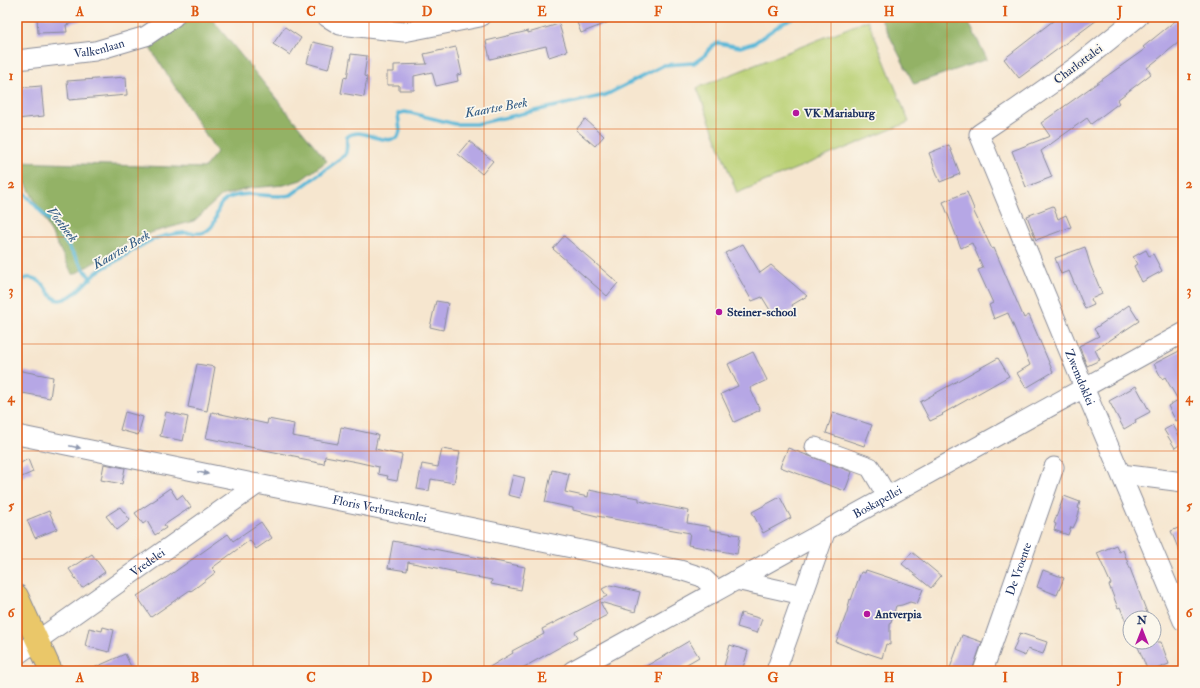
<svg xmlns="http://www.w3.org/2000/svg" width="1200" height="688" font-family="'IM FELL Double Pica',serif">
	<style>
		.green { fill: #bad075; stroke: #6a806a }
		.forest { fill: #93b266; stroke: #577062 }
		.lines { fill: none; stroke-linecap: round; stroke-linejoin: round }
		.stream { stroke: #5ab8d8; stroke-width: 3.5 }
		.building { fill: #b6a7e5 }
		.minor-casing { stroke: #888a96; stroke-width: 21 }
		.major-casing { stroke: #888a96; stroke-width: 24 }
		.minor { stroke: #fff; stroke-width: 19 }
		.major { stroke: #eac769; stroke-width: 22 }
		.oneway { fill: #8d97ae }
		.grid { fill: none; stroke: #de5710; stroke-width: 1; stroke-opacity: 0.55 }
		.poi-dot { fill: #b5179e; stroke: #fbf7ec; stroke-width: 1.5 }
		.labels { text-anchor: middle; stroke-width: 3.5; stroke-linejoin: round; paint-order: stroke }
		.street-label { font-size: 12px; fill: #1b2f5e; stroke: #fbf7ec }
		.poi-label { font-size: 12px; font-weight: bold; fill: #1b2f5e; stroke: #fbf7ec; text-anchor: start }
		.water-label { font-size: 13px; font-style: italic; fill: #2e5883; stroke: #fbf7ec }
		.neatline { fill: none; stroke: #de5710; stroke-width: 1.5 }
		.grid-label { font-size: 13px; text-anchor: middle; font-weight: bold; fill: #de5710 }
	</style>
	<rect width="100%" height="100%" fill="#fbf7ec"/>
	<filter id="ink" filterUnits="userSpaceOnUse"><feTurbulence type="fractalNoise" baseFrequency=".025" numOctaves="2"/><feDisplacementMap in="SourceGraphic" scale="8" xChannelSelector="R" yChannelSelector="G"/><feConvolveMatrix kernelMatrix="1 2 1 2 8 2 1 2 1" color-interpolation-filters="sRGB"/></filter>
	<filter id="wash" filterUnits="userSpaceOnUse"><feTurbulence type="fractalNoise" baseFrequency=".012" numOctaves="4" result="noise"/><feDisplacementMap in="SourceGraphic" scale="16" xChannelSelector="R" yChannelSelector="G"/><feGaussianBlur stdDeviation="0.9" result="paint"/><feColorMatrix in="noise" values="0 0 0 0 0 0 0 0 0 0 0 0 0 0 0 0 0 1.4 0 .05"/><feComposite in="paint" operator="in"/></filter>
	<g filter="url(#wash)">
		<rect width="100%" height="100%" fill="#f6e6cf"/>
		<!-- green -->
		<polygon class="green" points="868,20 909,122 737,193 697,88"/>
		<!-- forest -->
		<g class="forest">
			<polygon points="192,17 210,17 327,161 301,180 284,185 251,188 221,196 194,221 150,233 132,240 73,275 17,166 17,162 204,168 217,152 150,48"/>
			<polygon points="880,17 966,17 987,59 914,84"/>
		</g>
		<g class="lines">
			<!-- stream -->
			<g class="stream">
				<polyline points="17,185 54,226 91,279"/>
				<path d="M 17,282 C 21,280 27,277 32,278 C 48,281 49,305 64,299 C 78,294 86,281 97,272 C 106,266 117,261 126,255 C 134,250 143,244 152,240 C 161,236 172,234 182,233 C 190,232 201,236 208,230 C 221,221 211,205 231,197 C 251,190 272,199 291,195 L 345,155 C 348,149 346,144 347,137 C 361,125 383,147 398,137 L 400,131 L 398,114 L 404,112 L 411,113 L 455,124 L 476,124 L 606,95 L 664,65 L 694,63 L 704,56 L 713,45 L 718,43 L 740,47 L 754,43 L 784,22 L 796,17"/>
			</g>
		</g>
		<g id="blocks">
			<!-- building -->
			<g class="building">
				<polygon points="37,17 84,17 85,19 66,25 67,32 38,33"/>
				<polygon points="575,17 619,17 619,18 581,33"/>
				<polygon points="1058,17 1101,17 1019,78 1004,59"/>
				<polygon points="1180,17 1183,17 1183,39 1147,68 1151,74 1117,100 1119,103 1091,124 1087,118 1041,151 1052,177 1026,187 1012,151 1050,136 1041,123 1145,49 1143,47"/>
				<polygon points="559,24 567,51 549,57 546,46 490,59 486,41 528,31 528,33"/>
				<polygon points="285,27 301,38 290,55 273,44"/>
				<polygon points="313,42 334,47 328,69 307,63"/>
				<polygon points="456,47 462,74 457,75 458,81 436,86 432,72 414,76 414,90 399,90 399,85 387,85 387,72 394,72 394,65 427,64 424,54"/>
				<polygon points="351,54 367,56 364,76 367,77 364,97 341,93 344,77 347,78"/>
				<polygon points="126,77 127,95 69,100 67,81"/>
				<polygon points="41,86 44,116 17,119 17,88"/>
				<polygon points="585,119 604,136 595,146 576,130"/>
				<polygon points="469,141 493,161 482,174 458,154"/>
				<polygon points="949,145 960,174 940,182 929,153"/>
				<polygon points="967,192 974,209 973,210 992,249 994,248 1024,318 1029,315 1053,372 1026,388 1017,373 1030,365 1008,313 994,319 989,305 993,303 978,270 983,268 972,243 961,248 943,202"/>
				<polygon points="1053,206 1058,219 1066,215 1071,227 1036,240 1027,216"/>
				<polygon points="564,236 618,283 607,296 553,249"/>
				<polygon points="743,244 760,273 771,265 807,296 792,305 794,309 783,315 780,311 773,315 762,297 752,301 725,253"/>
				<polygon points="1085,247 1090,264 1102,294 1091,299 1094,305 1085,309 1069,271 1061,274 1055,258"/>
				<polygon points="1146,250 1149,256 1153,254 1162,271 1142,282 1134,266 1137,264 1133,257"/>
				<polygon points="436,301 448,303 443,330 430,327"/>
				<polygon points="1129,305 1139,321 1095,350 1100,360 1087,366 1079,346 1099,336 1094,329"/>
				<polygon points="1183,349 1183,417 1176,421 1168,406 1178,400 1165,377 1162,379 1154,364"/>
				<polygon points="753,352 767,380 750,388 760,410 734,422 721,394 738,386 728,364"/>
				<polygon points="998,358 1009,376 942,414 943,415 930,421 920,402"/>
				<polygon points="197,364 215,367 207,411 188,407"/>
				<polygon points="17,370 53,377 50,398 17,392"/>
				<polygon points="1136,386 1150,412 1135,420 1136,422 1124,429 1109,401"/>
				<polygon points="125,412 143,417 138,435 120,430"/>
				<polygon points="166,412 188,417 183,441 160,436"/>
				<polygon points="212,412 267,424 268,419 294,424 292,436 338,444 341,427 378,435 375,449 402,455 397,481 387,479 388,476 378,474 379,467 357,462 325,456 324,464 299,459 299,457 206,438"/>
				<polygon points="833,412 872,425 864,446 826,433"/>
				<polygon points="1173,425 1183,442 1175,448 1164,430"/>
				<polygon points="788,448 852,472 845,491 780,467"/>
				<polygon points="442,449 460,452 454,483 431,479 429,491 417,489 422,464 438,467"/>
				<polygon points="28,459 33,472 17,479 17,465"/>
				<polygon points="104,464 125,468 122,484 101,480"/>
				<polygon points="552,470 569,474 565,492 588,497 589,490 614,495 614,494 639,498 639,501 689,511 687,523 710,527 710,530 740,535 737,554 688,545 690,533 597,516 573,510 573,508 545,502"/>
				<polygon points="513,475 525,478 520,498 508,495"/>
				<polygon points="170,488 177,499 182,495 191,507 164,525 166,528 155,535 147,521 143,524 135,513 158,498 157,497"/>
				<polygon points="1064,496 1080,502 1078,508 1080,509 1076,522 1073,528 1071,527 1068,535 1054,530 1056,524 1054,523"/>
				<polygon points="780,497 791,518 763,533 752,512"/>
				<polygon points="120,507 130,520 117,530 106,516"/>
				<polygon points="49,511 57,529 35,538 27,520"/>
				<polygon points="261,522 272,538 256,549 250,540 212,568 216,572 198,586 191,591 190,590 151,617 137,596 163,579 163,580 228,534 233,541"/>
				<polygon points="1183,526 1183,560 1171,531"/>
				<polygon points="393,541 525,567 521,590 491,584 492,580 455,573 456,572 408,562 407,571 388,568"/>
				<polygon points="1116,545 1119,552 1123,550 1149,618 1130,618 1130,632 1120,607 1118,608 1109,585 1111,584 1097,553"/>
				<polygon points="912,552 941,576 931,588 902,564"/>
				<polygon points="92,554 105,572 82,588 69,569"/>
				<polygon points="866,570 923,589 917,604 910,602 902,605 896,606 890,625 890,645 886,644 882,658 867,653 867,654 836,642 847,612 850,599 851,600 861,572 865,573"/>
				<polygon points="1043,570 1064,578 1057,595 1037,587"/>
				<polygon points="610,585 640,592 635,612 600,602 607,615 575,632 578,637 517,671 483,671 513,653 512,651 544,634 542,629 607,596 602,589"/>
				<polygon points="741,613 762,619 757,633 737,627"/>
				<polygon points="103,627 114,630 109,652 85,646 89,628 102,631"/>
				<polygon points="1020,633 1047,642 1043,654 1028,649 1025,656 1013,651"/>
				<polygon points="962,635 982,642 972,671 949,671"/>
				<polygon points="689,641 699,657 675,671 638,671"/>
				<polygon points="1136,642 1161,642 1169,664 1151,671 1148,671"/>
				<polygon points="730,645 748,651 742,671 724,666"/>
				<polygon points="125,654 133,671 87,671"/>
			</g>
		</g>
	</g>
	<g filter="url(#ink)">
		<use href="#blocks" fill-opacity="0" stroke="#888a96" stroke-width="1"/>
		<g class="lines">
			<!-- minor casing -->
			<g class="minor-casing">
				<g id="minor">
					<polyline points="327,17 340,25 404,32 480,17"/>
					<path id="s1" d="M 1138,17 L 1077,66 L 1016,109 L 979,134 L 1088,397 L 1183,621"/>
					<path id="s2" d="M 17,60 L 95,51 L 146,36 L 174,17"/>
					<path id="s3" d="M 17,435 L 680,570 L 702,577 L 716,590"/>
					<polyline points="815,447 870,467 887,496"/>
					<polyline points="1121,474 1183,482"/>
					<polyline points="736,580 803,595"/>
					<path id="s4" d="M 17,655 L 258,484"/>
					<path id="s5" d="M 572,671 L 1183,333"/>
					<polyline points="776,671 826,530"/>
					<path id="s6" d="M 983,671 L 1054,467"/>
				</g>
			</g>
			<!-- major casing -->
			<g class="major-casing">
				<polyline id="major" points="17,596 51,671"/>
			</g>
			<!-- minor -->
			<use href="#minor" class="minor"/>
			<!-- major -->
			<use href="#major" class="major"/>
		</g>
		<!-- one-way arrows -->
		<defs><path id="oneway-solid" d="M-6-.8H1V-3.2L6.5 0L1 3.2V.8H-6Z"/></defs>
		<g class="oneway">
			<use href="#oneway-solid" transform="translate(75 447) rotate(12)"/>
			<use href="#oneway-solid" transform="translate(203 473) rotate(12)"/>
		</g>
	</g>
	<!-- grid -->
	<path class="grid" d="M 138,17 L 138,671M 253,17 L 253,671M 369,17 L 369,671M 484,17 L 484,671M 600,17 L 600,671M 716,17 L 716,671M 831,17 L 831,671M 947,17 L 947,671M 1062,17 L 1062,671M 17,129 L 1183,129M 17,237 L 1183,237M 17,344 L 1183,344M 17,451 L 1183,451M 17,559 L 1183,559"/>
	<!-- markers -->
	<g class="poi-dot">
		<circle cx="796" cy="113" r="4"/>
		<circle cx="719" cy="312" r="4"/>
		<circle cx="867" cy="614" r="4"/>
	</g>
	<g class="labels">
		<!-- street labels -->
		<g class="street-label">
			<text dy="4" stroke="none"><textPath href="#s2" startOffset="83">Valkenlaan</textPath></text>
			<text transform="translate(1078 64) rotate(-37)" y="4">Charlottalei</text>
			<text dy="4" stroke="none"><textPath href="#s1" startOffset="461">Zwemdoklei</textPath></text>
			<text dy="4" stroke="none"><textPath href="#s5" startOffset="349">Boskapellei</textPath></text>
			<text dy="4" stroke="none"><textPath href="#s3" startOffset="370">Floris Verbraekenlei</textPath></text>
			<text dy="4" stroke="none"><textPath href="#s4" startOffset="160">Vredelei</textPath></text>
			<text dy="4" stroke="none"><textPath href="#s6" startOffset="108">De Vroente</textPath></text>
		</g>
		<!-- poi labels -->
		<g class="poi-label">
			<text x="804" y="117">VK Mariaburg</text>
			<text x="727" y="316">Steiner-school</text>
			<text x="875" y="618">Antverpia</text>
		</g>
		<!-- water labels -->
		<g class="water-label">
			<text transform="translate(496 107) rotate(-10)" y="5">Kaartse Beek</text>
			<text transform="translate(63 224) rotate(52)" y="5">Voetbeek</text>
			<text transform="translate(121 249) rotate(-30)" y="5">Kaartse Beek</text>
		</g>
	</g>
	<!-- margin -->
	<rect width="1200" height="688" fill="none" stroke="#fbf7ec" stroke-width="44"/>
	<!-- north arrow -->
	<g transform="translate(1142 630)"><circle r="19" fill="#fbf7ec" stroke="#a1a7b3"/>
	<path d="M0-3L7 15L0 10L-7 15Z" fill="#b5179e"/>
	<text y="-6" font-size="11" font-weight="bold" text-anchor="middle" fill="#1b2f5e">N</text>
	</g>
	<rect x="22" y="22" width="1156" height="644" class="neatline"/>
	<g class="grid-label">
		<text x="80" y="16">A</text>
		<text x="195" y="16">B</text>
		<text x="311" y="16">C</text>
		<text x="427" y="16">D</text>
		<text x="542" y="16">E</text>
		<text x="658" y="16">F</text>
		<text x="773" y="16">G</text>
		<text x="889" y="16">H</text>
		<text x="1005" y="16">I</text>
		<text x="1120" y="16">J</text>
		<text x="11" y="80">1</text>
		<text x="1189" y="80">1</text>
		<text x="11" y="188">2</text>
		<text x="1189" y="188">2</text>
		<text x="11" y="295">3</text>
		<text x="1189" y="295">3</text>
		<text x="11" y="402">4</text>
		<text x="1189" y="402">4</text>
		<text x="11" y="510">5</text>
		<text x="1189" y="510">5</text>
		<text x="11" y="617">6</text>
		<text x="1189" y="617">6</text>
		<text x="80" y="682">A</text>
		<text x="195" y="682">B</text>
		<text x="311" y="682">C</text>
		<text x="427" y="682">D</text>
		<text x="542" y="682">E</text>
		<text x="658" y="682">F</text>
		<text x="773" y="682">G</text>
		<text x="889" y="682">H</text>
		<text x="1005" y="682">I</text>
		<text x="1120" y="682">J</text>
	</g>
</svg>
